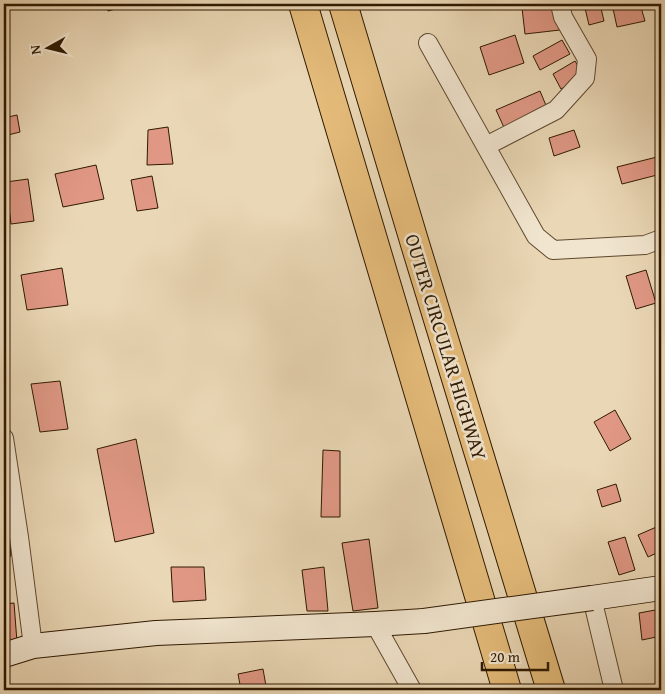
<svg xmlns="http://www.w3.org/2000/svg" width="665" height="694" font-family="'Gentium Book Plus',serif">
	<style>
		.building { fill: #e09885; stroke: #2f1900 }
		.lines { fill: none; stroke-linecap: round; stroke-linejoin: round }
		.street-casing { stroke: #5e482d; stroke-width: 20 }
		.secondary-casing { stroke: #2f1900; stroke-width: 26 }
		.highway-casing { stroke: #2f1900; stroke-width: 30 }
		.street { stroke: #f1e5cf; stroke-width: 18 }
		.secondary { stroke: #f1e5cf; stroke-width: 24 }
		.highway { stroke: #e5bc7a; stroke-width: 28 }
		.secondary-bridge-casing { stroke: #2f1900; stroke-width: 26; stroke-linecap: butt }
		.secondary-bridge { stroke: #f1e5cf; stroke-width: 24 }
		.labels { text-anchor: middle; stroke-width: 5; stroke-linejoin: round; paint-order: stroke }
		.street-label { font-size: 20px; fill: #2f1900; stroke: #f1e5cf }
	</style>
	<rect width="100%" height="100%" fill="#ead7b5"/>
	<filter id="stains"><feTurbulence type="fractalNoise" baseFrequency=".004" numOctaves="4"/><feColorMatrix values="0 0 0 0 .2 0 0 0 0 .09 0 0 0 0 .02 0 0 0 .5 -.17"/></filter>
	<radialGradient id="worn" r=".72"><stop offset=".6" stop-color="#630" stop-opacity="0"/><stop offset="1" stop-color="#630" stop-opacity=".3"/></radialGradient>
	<!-- building -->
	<g class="building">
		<polygon points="107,4 134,4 108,11"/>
		<polygon points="556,4 560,30 525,34 522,8"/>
		<polygon points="584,4 600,4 604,21 589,25"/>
		<polygon points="612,4 640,4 645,21 617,27"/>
		<polygon points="515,35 524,63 489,75 480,47"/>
		<polygon points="562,40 570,54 540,70 533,56"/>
		<polygon points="575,61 584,76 561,89 553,74"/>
		<polygon points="540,91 550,115 507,134 496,110"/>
		<polygon points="17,115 20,132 4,136 4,118"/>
		<polygon points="168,127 173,164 147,165 148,130"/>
		<polygon points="574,130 580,147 554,156 549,138"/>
		<polygon points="661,156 661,174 622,184 617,167"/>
		<polygon points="96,165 104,199 63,207 55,174"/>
		<polygon points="152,176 158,208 137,211 131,180"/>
		<polygon points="28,179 34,221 11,224 6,182"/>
		<polygon points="62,268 68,305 27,310 21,275"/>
		<polygon points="646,270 656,303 636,309 626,276"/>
		<polygon points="60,381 68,429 40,432 31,384"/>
		<polygon points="615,410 631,439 610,451 594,422"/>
		<polygon points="136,439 154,533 115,542 97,449"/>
		<polygon points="323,450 340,451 340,517 321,517"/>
		<polygon points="616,484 621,501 602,507 597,490"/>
		<polygon points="7,515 11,556 4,558 4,516"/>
		<polygon points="661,525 661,551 648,557 638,535"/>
		<polygon points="625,537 635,570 619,575 608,542"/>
		<polygon points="369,539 378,608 353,611 342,543"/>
		<polygon points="171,567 204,567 206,600 173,602"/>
		<polygon points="324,567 328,611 307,611 302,570"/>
		<polygon points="14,603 17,642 4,644 4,604"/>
		<polygon points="661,609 661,636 642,640 639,613"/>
		<polygon points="263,669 266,686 249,690 241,690 238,674"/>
		<polygon points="193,685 194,690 175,690"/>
	</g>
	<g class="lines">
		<!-- street casing -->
		<g class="street-casing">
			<g id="street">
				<polyline points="428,43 536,236 553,250 645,245 661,239"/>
				<polyline points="486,146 556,110 585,78 587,59 563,17 560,4"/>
				<polyline points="4,438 19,537 33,646"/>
				<polyline points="592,598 614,690"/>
				<polyline points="375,624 412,690"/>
			</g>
		</g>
		<!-- secondary casing -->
		<g class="secondary-casing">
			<g id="secondary">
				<polyline points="592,598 661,588"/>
				<polyline points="4,655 33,646 156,633 375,624 424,621"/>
			</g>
		</g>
		<!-- highway casing -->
		<g class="highway-casing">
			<g id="highway">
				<polyline points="303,4 507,690"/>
				<polyline points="343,4 415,244 551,690"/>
			</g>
		</g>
		<!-- street -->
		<use href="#street" class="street"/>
		<!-- secondary -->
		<use href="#secondary" class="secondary"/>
		<!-- highway -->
		<use href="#highway" class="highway"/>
		<!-- secondary-bridge casing -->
		<g class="secondary-bridge-casing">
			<polyline id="secondary-bridge" points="424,621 592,598"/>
		</g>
		<!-- secondary-bridge -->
		<use href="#secondary-bridge" class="secondary-bridge"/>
	</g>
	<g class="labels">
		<!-- street labels -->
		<g class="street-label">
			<text transform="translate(446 347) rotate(73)" y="7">OUTER CIRCULAR HIGHWAY</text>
		</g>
	</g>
	<!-- margin -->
	<rect width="665" height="694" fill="none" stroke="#ead7b5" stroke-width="20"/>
	<rect x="5" y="5" width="655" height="684" fill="none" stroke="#2f1900" stroke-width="2.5"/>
	<rect x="10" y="10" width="645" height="674" fill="none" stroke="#2f1900"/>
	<!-- north arrow -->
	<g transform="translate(48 48) rotate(262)" stroke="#f1e5cf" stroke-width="4" paint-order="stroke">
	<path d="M0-4L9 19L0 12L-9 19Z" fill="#2f1900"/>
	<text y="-8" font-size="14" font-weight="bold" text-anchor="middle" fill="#2f1900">N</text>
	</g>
	<!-- scale -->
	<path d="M482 662v8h66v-8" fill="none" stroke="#2f1900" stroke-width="2.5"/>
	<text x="490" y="662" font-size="15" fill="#2f1900" stroke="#f1e5cf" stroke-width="4" paint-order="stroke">20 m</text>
	<rect width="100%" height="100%" filter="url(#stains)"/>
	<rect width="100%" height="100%" fill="url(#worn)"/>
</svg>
